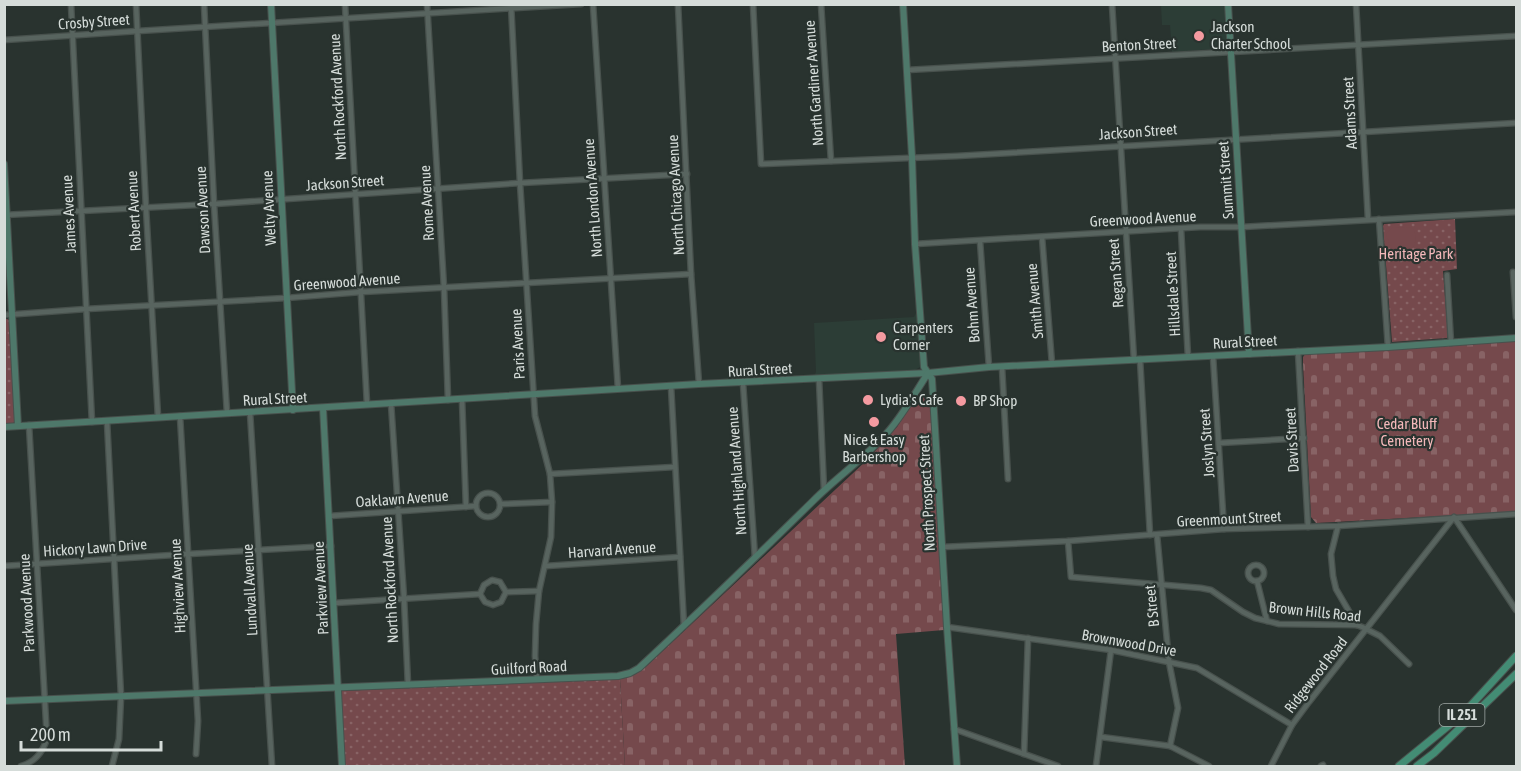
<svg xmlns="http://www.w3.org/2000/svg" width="1521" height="771" font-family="'Asap Condensed',sans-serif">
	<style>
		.built { fill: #2c3d36 }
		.grass { fill: url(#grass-dots) }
		.cemetery { fill: url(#cemetery-stones) }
		.garden { fill: #75494c }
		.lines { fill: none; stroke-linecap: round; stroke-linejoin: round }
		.street-casing { stroke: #48514d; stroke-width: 7 }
		.secondary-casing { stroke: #48514d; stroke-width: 8 }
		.primary-casing { stroke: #48514d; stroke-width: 9 }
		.street { stroke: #58645f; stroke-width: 4.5 }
		.secondary { stroke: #4e786a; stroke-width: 6 }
		.primary { stroke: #438c74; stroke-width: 7 }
		.poi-dot { fill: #f49aa0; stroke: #29332f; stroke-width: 2 }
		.labels { text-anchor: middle; stroke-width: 4.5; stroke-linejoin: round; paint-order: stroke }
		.shield { fill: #29332f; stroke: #a1a9a6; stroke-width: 1.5 }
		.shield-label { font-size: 14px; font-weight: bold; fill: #d5dcd9 }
		.street-label { font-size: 15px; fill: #d5dcd9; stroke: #29332f }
		.poi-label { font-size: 15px; fill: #d5dcd9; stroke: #29332f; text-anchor: start }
		.park-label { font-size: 15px; fill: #f4b8ba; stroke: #29332f }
	</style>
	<defs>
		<pattern id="grass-dots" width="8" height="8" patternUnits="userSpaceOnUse" patternTransform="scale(1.5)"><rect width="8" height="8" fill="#75494c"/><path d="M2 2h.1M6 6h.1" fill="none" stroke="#886365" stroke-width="1.8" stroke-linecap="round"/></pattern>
		<pattern id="cemetery-stones" width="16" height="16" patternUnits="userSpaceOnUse" patternTransform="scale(1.5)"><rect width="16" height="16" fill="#75494c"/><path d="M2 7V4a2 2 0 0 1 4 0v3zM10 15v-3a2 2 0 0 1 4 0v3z" fill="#886365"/></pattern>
	</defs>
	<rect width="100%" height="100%" fill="#29332f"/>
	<!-- built -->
	<g class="built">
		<polygon points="1161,5 1226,5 1228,48 1172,52 1170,25 1162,25"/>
		<polygon points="917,311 921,365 920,367 915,370 814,376 816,372 814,323 914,317"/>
	</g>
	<!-- grass -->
	<g class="grass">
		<polygon points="1455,219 1457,269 1443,271 1448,336 1447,338 1392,342 1383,226 1384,224"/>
		<polygon points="4,318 10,320 15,422 11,424 5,425"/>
		<polygon points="620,679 625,766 343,766 339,691"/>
	</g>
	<!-- cemetery -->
	<g class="cemetery">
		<polygon points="1516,341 1516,512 1316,523 1311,517 1303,364 1303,357 1306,353"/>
		<path d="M 921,393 L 924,395 L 930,395 L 944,630 L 896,634 L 905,766 L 625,766 L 620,679 C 633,677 640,672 650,663 L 867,460 L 897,427 L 918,394 Z"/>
	</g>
	<!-- garden -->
	<path class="garden" d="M 1410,227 L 1413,229 C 1417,236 1416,241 1413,248 C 1396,256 1391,250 1386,234 L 1392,228 Z"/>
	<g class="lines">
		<!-- street casing -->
		<g class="street-casing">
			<g id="street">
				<polyline points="71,4 92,422"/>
				<polyline points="136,4 146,208 158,417"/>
				<polyline points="204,4 214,204 227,413"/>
				<polyline points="345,4 367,404"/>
				<polyline points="427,4 444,288 448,400"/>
				<polyline points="511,4 520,183 535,416 550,474 552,502 551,537 539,591 536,624 535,656 537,679"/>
				<polyline points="593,4 618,389"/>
				<polyline points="678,4 691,274 699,384"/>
				<polyline points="753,4 761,164 957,156 1516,123"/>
				<polyline points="821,4 831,161"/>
				<polyline points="1112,4 1134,360"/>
				<polyline points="1356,4 1368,219"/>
				<polyline points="4,40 138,31 581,4"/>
				<polyline points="907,70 1516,36"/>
				<polyline points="4,215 214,204 520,183 687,174"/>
				<polyline points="1379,219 1388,347"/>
				<polyline points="1181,229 1188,357"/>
				<polyline points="1042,237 1052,364"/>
				<polyline points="980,241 989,367"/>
				<polyline points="915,244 1200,227 1242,227 1516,212"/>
				<polyline points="1513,272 1516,317"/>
				<polyline points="1447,275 1451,343"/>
				<polyline points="4,315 86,309 286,298 361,292 691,274"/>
				<polyline points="1298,351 1308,527"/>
				<polyline points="1213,356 1224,529"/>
				<polyline points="1140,359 1150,535"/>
				<polyline points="1002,367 1008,479"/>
				<polyline points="819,379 824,490"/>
				<polyline points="743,383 755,558"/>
				<polyline points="671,386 684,626"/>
				<polyline points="462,399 466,507"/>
				<polyline points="391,403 404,598 408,685"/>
				<polyline points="250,412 272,766"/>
				<polyline points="180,416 198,721 196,754"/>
				<polyline points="107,421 121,696 119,739 112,766"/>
				<polyline points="1219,443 1304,438"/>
				<polyline points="550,474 674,467"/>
				<circle cx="488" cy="505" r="12"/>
				<polyline points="501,504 552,502"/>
				<polyline points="329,516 476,506"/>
				<polyline points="1338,526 1331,554 1333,576 1336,589 1357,625"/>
				<polyline points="1157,535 1169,662 1178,708 1170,746"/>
				<polyline points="1068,541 1071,577 1201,588 1211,590 1243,612 1255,618 1279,624 1357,625 1362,627 1380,636 1409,664"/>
				<polyline points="942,547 1068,541 1224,529 1338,526 1516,514"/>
				<circle cx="1256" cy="573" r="8"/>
				<polyline points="4,566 188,554 331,546"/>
				<polyline points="546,566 680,557"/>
				<polyline points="1257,581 1267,621"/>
				<polyline points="506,592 539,591"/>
				<polyline points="480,594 484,585 492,580 500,582 506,592"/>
				<polyline points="480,594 485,602 493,605 501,602 506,592"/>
				<polyline points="334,603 480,594"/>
				<polyline points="947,627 1111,650 1197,668 1292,725"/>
				<polyline points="954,729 1058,766"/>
				<polyline points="1101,737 1170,746 1209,766"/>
				<polyline points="1024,754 1028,638"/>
				<path d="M 21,766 C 35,762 42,753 47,739 L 29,425"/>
				<polyline points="1096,766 1111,650"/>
				<polyline points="1271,766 1292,725 1309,702 1454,517 1516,610"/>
				<polyline points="1321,766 1323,765"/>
			</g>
		</g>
		<!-- secondary casing -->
		<g class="secondary-casing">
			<g id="secondary">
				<polyline points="271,4 293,410"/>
				<polyline points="903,4 912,157 915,244 924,367 932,379 947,627 957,766"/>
				<polyline points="1228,4 1249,354"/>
				<polyline points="4,164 18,426"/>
				<polyline points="323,408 342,766"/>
				<polyline points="4,427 699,384 928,373 989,367 1388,347 1516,338"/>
				<path d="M 4,701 L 618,676 L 630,673 L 639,668 C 698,613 756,557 813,501 C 837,477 865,458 887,433 C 903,415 915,393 928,373"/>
			</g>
		</g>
		<!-- primary casing -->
		<g class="primary-casing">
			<g id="primary">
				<polyline points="1399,766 1464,713 1516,656"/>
				<polyline points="1417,766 1434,753 1516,674"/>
			</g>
		</g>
		<!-- street -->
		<use href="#street" class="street"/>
		<!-- secondary -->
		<use href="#secondary" class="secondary"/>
		<!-- primary -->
		<use href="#primary" class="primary"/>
	</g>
	<!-- markers -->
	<g class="poi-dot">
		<circle cx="1199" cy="36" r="6"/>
		<circle cx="881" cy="337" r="6"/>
		<circle cx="868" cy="400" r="6"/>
		<circle cx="961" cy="401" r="6"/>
		<circle cx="874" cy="422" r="6"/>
	</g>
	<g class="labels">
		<!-- shield labels -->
		<rect class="shield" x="1439.5" y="704" width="45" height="22" rx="4.5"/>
		<g class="shield-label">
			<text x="1462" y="720">IL 251</text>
		</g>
		<!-- street labels -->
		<g class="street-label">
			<text transform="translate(94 22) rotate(-4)" y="5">Crosby Street</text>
			<text transform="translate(1139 45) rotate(-3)" y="5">Benton Street</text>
			<text transform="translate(814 83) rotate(-94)" y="5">North Gardiner Avenue</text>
			<text transform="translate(338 97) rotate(-93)" y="5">North Rockford Avenue</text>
			<text transform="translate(1350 113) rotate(-93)" y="5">Adams Street</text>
			<text transform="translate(1138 132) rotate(-4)" y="5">Jackson Street</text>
			<text transform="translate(1226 180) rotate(-94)" y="5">Summit Street</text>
			<text transform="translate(345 183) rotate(-4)" y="5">Jackson Street</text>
			<text transform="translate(676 195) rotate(-93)" y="5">North Chicago Avenue</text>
			<text transform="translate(593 198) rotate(-94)" y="5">North London Avenue</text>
			<text transform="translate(427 203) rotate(-93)" y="5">Rome Avenue</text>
			<text transform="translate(269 208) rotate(-93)" y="5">Welty Avenue</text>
			<text transform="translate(203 210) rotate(-93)" y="5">Dawson Avenue</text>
			<text transform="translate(134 211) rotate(-93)" y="5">Robert Avenue</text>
			<text transform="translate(69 214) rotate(-93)" y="5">James Avenue</text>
			<text transform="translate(1143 219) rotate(-3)" y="5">Greenwood Avenue</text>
			<text transform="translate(1116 273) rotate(-94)" y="5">Regan Street</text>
			<text transform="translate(347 282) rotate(-4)" y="5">Greenwood Avenue</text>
			<text transform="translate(1173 294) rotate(-93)" y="5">Hillsdale Street</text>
			<text transform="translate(1035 301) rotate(-95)" y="5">Smith Avenue</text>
			<text transform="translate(972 305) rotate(-94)" y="5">Bohm Avenue</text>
			<text transform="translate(1245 342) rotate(-3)" y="5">Rural Street</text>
			<text transform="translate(518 344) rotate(-93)" y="5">Paris Avenue</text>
			<text transform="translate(760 370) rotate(-3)" y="5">Rural Street</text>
			<text transform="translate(275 399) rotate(-3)" y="5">Rural Street</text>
			<text transform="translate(1292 440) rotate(-93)" y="5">Davis Street</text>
			<text transform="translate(1207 443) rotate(-94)" y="5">Joslyn Street</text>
			<text transform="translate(737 471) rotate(-94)" y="5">North Highland Avenue</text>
			<text transform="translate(927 493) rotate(-93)" y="5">North Prospect Street</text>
			<text transform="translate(402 499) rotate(-4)" y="5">Oaklawn Avenue</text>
			<text transform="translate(1229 519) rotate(-3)" y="5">Greenmount Street</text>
			<text transform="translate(95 548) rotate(-4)" y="5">Hickory Lawn Drive</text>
			<text transform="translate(612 550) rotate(-4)" y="5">Harvard Avenue</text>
			<text transform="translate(390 580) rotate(-93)" y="5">North Rockford Avenue</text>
			<text transform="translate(178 586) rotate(-93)" y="5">Highview Avenue</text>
			<text transform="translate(321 588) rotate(-93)" y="5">Parkview Avenue</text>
			<text transform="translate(250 590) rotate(-93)" y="5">Lundvall Avenue</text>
			<text transform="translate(27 603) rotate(-93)" y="5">Parkwood Avenue</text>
			<text transform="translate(1152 606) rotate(-96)" y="5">B Street</text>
			<text transform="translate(1315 612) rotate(6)" y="5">Brown Hills Road</text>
			<text transform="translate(1129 643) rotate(10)" y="5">Brownwood Drive</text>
			<text transform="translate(529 668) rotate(-3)" y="5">Guilford Road</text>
			<text transform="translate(1316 675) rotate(-52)" y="5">Ridgewood Road</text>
		</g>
		<!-- poi labels -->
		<g class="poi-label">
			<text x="1211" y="32">Jackson<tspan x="1211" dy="17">Charter School</tspan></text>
			<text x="893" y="333">Carpenters<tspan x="893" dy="17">Corner</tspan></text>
			<text x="880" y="405">Lydia's Cafe</text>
			<text x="973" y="406">BP Shop</text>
			<text x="874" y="445" text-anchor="middle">Nice &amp; Easy<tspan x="874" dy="17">Barbershop</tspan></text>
		</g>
		<!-- park labels -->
		<g class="park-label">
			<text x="1416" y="259">Heritage Park</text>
			<text x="1407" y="429">Cedar Bluff<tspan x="1407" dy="17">Cemetery</tspan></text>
		</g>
	</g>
	<!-- border -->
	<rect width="1521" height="771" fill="none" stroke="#d5dcd9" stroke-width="12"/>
	<!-- scale -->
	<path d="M21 741v9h140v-9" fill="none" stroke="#d5dcd9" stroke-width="3"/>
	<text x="30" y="741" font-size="18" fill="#d5dcd9" stroke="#29332f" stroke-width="4.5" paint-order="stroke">200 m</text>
</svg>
